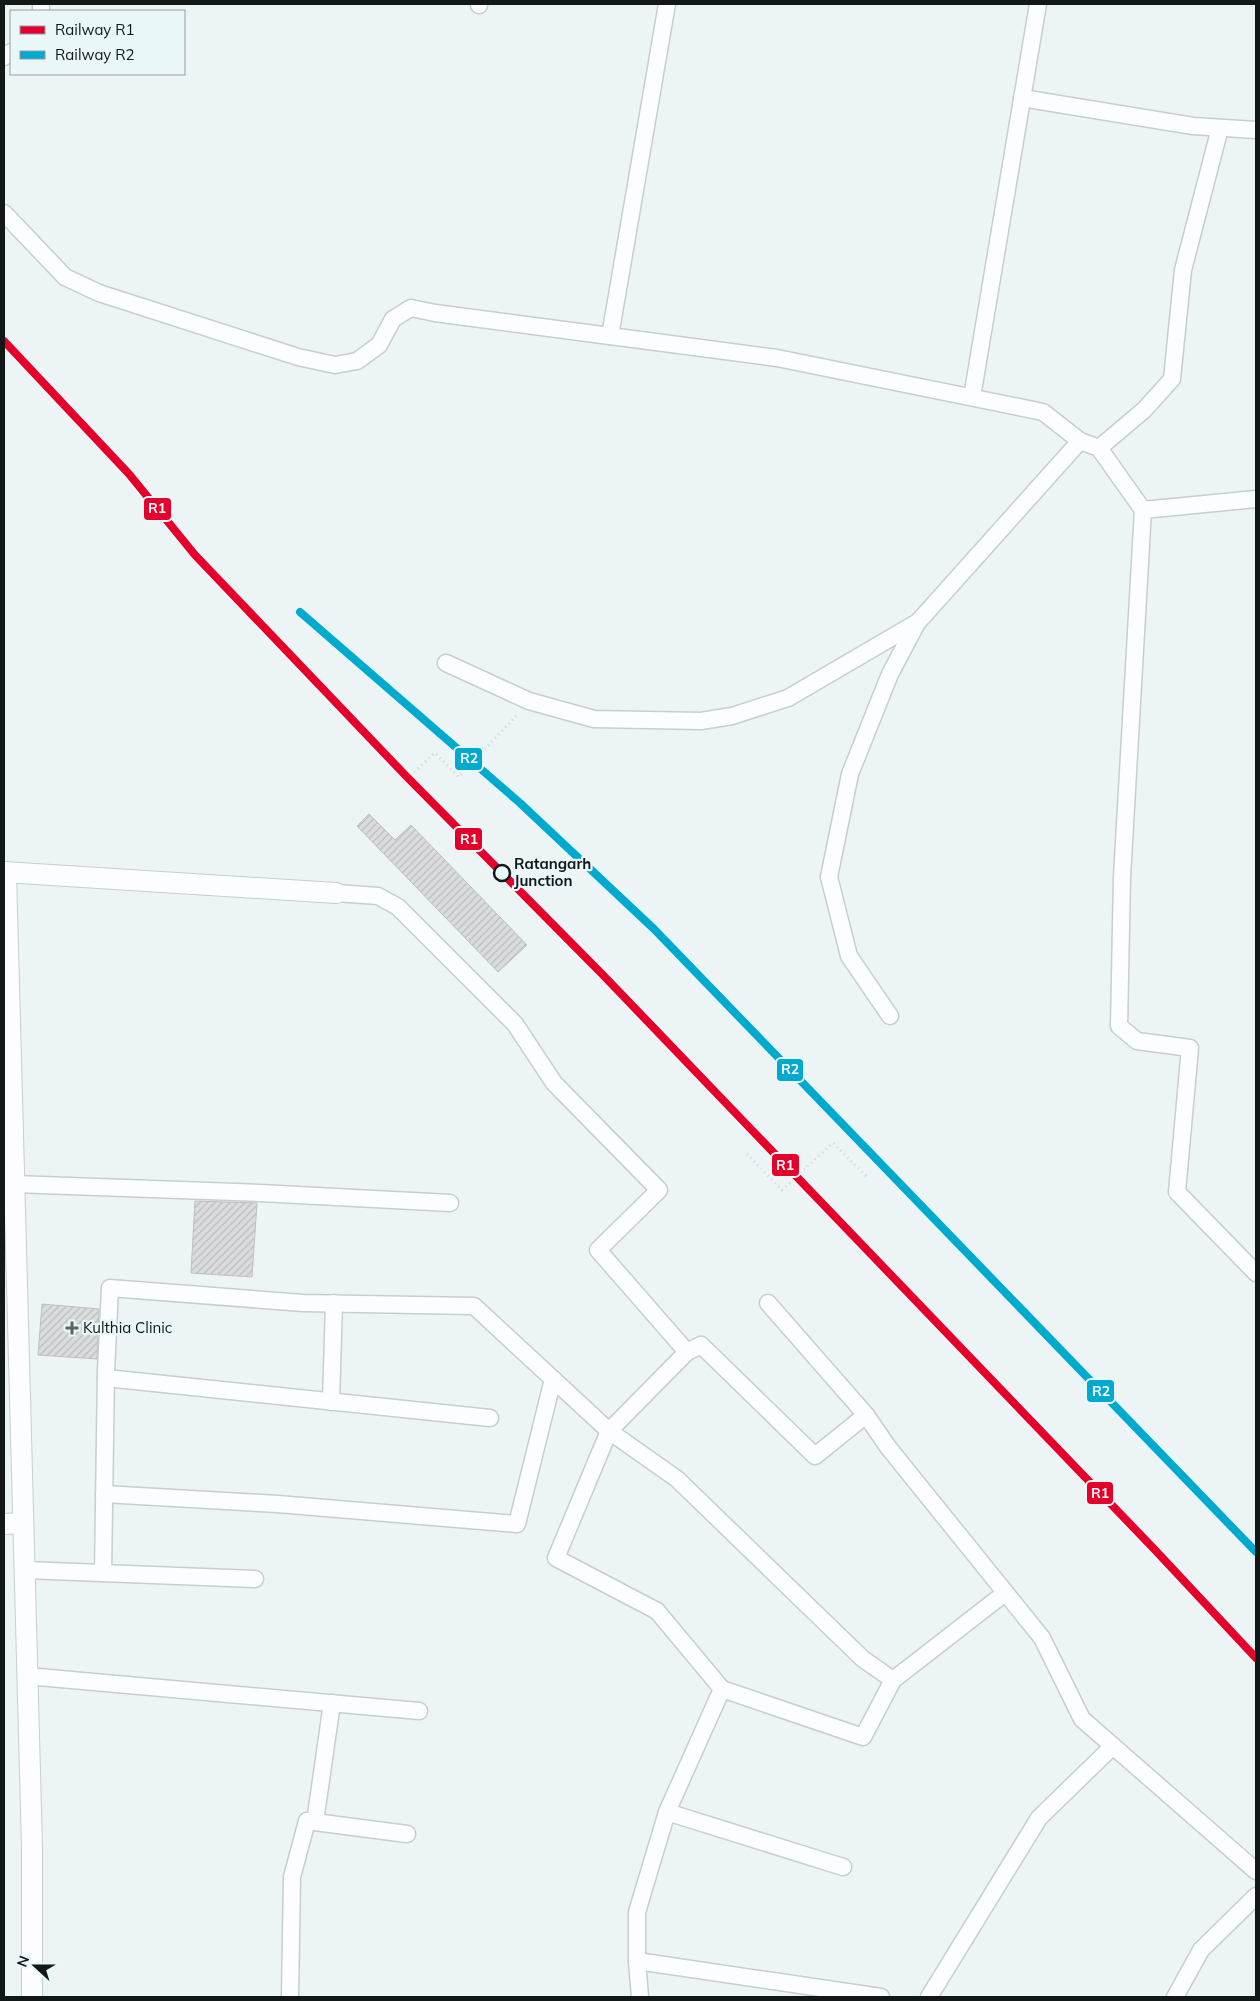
<svg xmlns="http://www.w3.org/2000/svg" width="1260" height="2001" font-family="Mulish,sans-serif">
	<style>
		.building { fill: url(#building-hatch); stroke: #bdbfc0 }
		.lines { fill: none; stroke-linecap: round; stroke-linejoin: round }
		.minor-casing { stroke: #c7cecf; stroke-width: 19 }
		.tertiary-casing { stroke: #c7cecf; stroke-width: 22 }
		.path { stroke: #d4d6d7; stroke-width: 3; stroke-dasharray: 1 4; stroke-linecap: butt }
		.minor { stroke: #fcfdfe; stroke-width: 16 }
		.tertiary { stroke: #fcfdfe; stroke-width: 20 }
		.rail-1-casing { stroke: #e9f7f9; stroke-width: 11 }
		.rail-2-casing { stroke: #e9f7f9; stroke-width: 11 }
		.rail-1 { stroke: #e4002b; stroke-width: 8 }
		.rail-2 { stroke: #00a9ce; stroke-width: 8 }
		.stop-dot { fill: #e9f7f9; stroke: #121718; stroke-width: 2.5 }
		.poi-dot { fill: #5e6466; stroke: #e9f7f9; stroke-width: 2 }
		.labels { text-anchor: middle; stroke-width: 4.5; stroke-linejoin: round; paint-order: stroke }
		.stop-label { font-size: 15px; font-weight: bold; fill: #121718; stroke: #e9f7f9; text-anchor: start }
		.poi-label { font-size: 15px; fill: #121718; stroke: #e9f7f9; text-anchor: start }
		.line-badge { stroke: #e9f7f9; stroke-width: 2 }
		.badge-label { font-size: 14px; text-anchor: middle; font-weight: bold; fill: #fff }
	</style>
	<defs>
		<pattern id="building-hatch" width="6" height="6" patternUnits="userSpaceOnUse" patternTransform="scale(1.25)"><rect width="6" height="6" fill="#dbdcde"/><path d="M-1 1l2-2M0 6l6-6M5 7l2-2" fill="none" stroke="#bbbcbe"/></pattern>
	</defs>
	<rect width="100%" height="100%" fill="#ecf4f6"/>
	<!-- building -->
	<g class="building">
		<polygon points="369,814 395,840 411,825 527,945 498,972 357,826"/>
		<polygon points="195,1201 257,1203 252,1277 191,1273"/>
		<polygon points="42,1304 99,1309 97,1359 38,1355"/>
	</g>
	<g class="lines">
		<!-- minor casing -->
		<g class="minor-casing">
			<g id="minor">
				<polyline points="479,4 479,5"/>
				<polyline points="667,4 610,336 777,358 1043,412 1080,441 1099,448 1143,510 1256,499"/>
				<polyline points="41,11 41,4"/>
				<polyline points="4,57 11,52"/>
				<polyline points="1022,98 1193,126 1256,130"/>
				<polyline points="4,213 65,277 99,293 298,357 335,365 357,361 379,345 393,319 411,308 435,313 610,336"/>
				<polyline points="972,397 1038,4"/>
				<polyline points="1099,448 1144,410 1172,379 1183,270 1220,128"/>
				<polyline points="1143,510 1122,877 1119,1026 1137,1041 1190,1048 1177,1192 1256,1273"/>
				<polyline points="446,663 529,701 594,719 701,721 732,716 788,698 918,622 1080,441"/>
				<polyline points="336,893 378,896 398,907 515,1024 554,1083 659,1190 598,1250 687,1352 701,1345 815,1456 866,1415"/>
				<polyline points="890,1016 849,956 829,877 850,774 890,674 917,623"/>
				<polyline points="14,1184 260,1193 450,1203"/>
				<polyline points="768,1303 866,1415 888,1447 1042,1638 1082,1719 1256,1871"/>
				<polyline points="106,1378 490,1418"/>
				<polyline points="331,1402 334,1303"/>
				<polyline points="104,1494 278,1504 517,1524 553,1379"/>
				<polyline points="25,1570 255,1579"/>
				<polyline points="103,1573 106,1371 110,1288 303,1303 474,1306 609,1431 687,1352"/>
				<polyline points="27,1676 419,1711"/>
				<polyline points="722,1689 657,1611 556,1558 609,1431 677,1479 863,1659 893,1680"/>
				<polyline points="667,1812 843,1867"/>
				<polyline points="315,1822 332,1703"/>
				<polyline points="637,1961 637,1912 667,1812 722,1689 863,1737 893,1680 1005,1593"/>
				<polyline points="290,1997 292,1877 307,1821 407,1834"/>
				<polyline points="640,1997 637,1961 881,1997"/>
				<polyline points="929,1997 1039,1818 1113,1746"/>
				<polyline points="1175,1997 1201,1950 1256,1896"/>
			</g>
		</g>
		<!-- tertiary casing -->
		<g class="tertiary-casing">
			<g id="tertiary">
				<polyline points="4,872 336,893"/>
				<polyline points="6,872 32,1848 32,1997"/>
				<polyline points="4,1524 23,1523"/>
			</g>
		</g>
		<!-- path -->
		<g class="path">
			<polyline points="403,782 435,753 459,777 517,715"/>
			<polyline points="747,1154 782,1190 833,1143 867,1177"/>
		</g>
		<!-- minor -->
		<use href="#minor" class="minor"/>
		<!-- tertiary -->
		<use href="#tertiary" class="tertiary"/>
		<!-- rail-1 casing -->
		<g class="rail-1-casing">
			<polyline id="rail-1" points="4,341 129,474 195,555 407,777 603,975 1156,1551 1256,1658"/>
		</g>
		<!-- rail-2 casing -->
		<g class="rail-2-casing">
			<polyline id="rail-2" points="300,612 520,803 654,929 1256,1552"/>
		</g>
		<!-- rail-1 -->
		<use href="#rail-1" class="rail-1"/>
		<!-- rail-2 -->
		<use href="#rail-2" class="rail-2"/>
	</g>
	<!-- markers -->
	<circle class="stop-dot" cx="502" cy="873" r="8"/>
	<path class="poi-dot" d="M69.5 1320.5h5v5h5v5h-5v5h-5v-5h-5v-5h5z"/>
	<g class="labels">
		<!-- stop labels -->
		<g class="stop-label">
			<text x="514" y="869">Ratangarh<tspan x="514" dy="17">Junction</tspan></text>
		</g>
		<!-- poi labels -->
		<g class="poi-label">
			<text x="83" y="1333">Kulthia Clinic</text>
		</g>
	</g>
	<g class="line-badge">
		<rect x="143" y="497" width="29" height="24" rx="5" fill="#e4002b"/>
		<rect x="454" y="747" width="29" height="24" rx="5" fill="#00a9ce"/>
		<rect x="454" y="827" width="29" height="24" rx="5" fill="#e4002b"/>
		<rect x="776" y="1058" width="28" height="24" rx="5" fill="#00a9ce"/>
		<rect x="771" y="1153" width="29" height="24" rx="5" fill="#e4002b"/>
		<rect x="1086" y="1379" width="29" height="24" rx="5" fill="#00a9ce"/>
		<rect x="1086" y="1481" width="28" height="24" rx="5" fill="#e4002b"/>
	</g>
	<g class="badge-label">
		<text x="157" y="513">R1</text>
		<text x="469" y="763">R2</text>
		<text x="469" y="844">R1</text>
		<text x="790" y="1074">R2</text>
		<text x="785" y="1170">R1</text>
		<text x="1101" y="1396">R2</text>
		<text x="1100" y="1498">R1</text>
	</g>
	<!-- border -->
	<rect width="1260" height="2001" fill="none" stroke="#121718" stroke-width="10"/>
	<!-- legend -->
	<rect x="10" y="10" width="175" height="65" fill="#e9f7f9" stroke="#939d9f"/>
	<rect x="20" y="26" width="25" height="8" fill="#e4002b" stroke="#939d9f"/>
	<text x="55" y="35" font-size="15" fill="#121718">Railway R1</text>
	<rect x="20" y="51" width="25" height="8" fill="#00a9ce" stroke="#939d9f"/>
	<text x="55" y="60" font-size="15" fill="#121718">Railway R2</text>
	<!-- north arrow -->
	<g transform="translate(35 1966) rotate(291)" stroke="#e9f7f9" stroke-width="4" paint-order="stroke">
	<path d="M0-4L9 19L0 12L-9 19Z" fill="#121718"/>
	<text y="-8" font-size="14" font-weight="bold" text-anchor="middle" fill="#121718">N</text>
	</g>
</svg>
